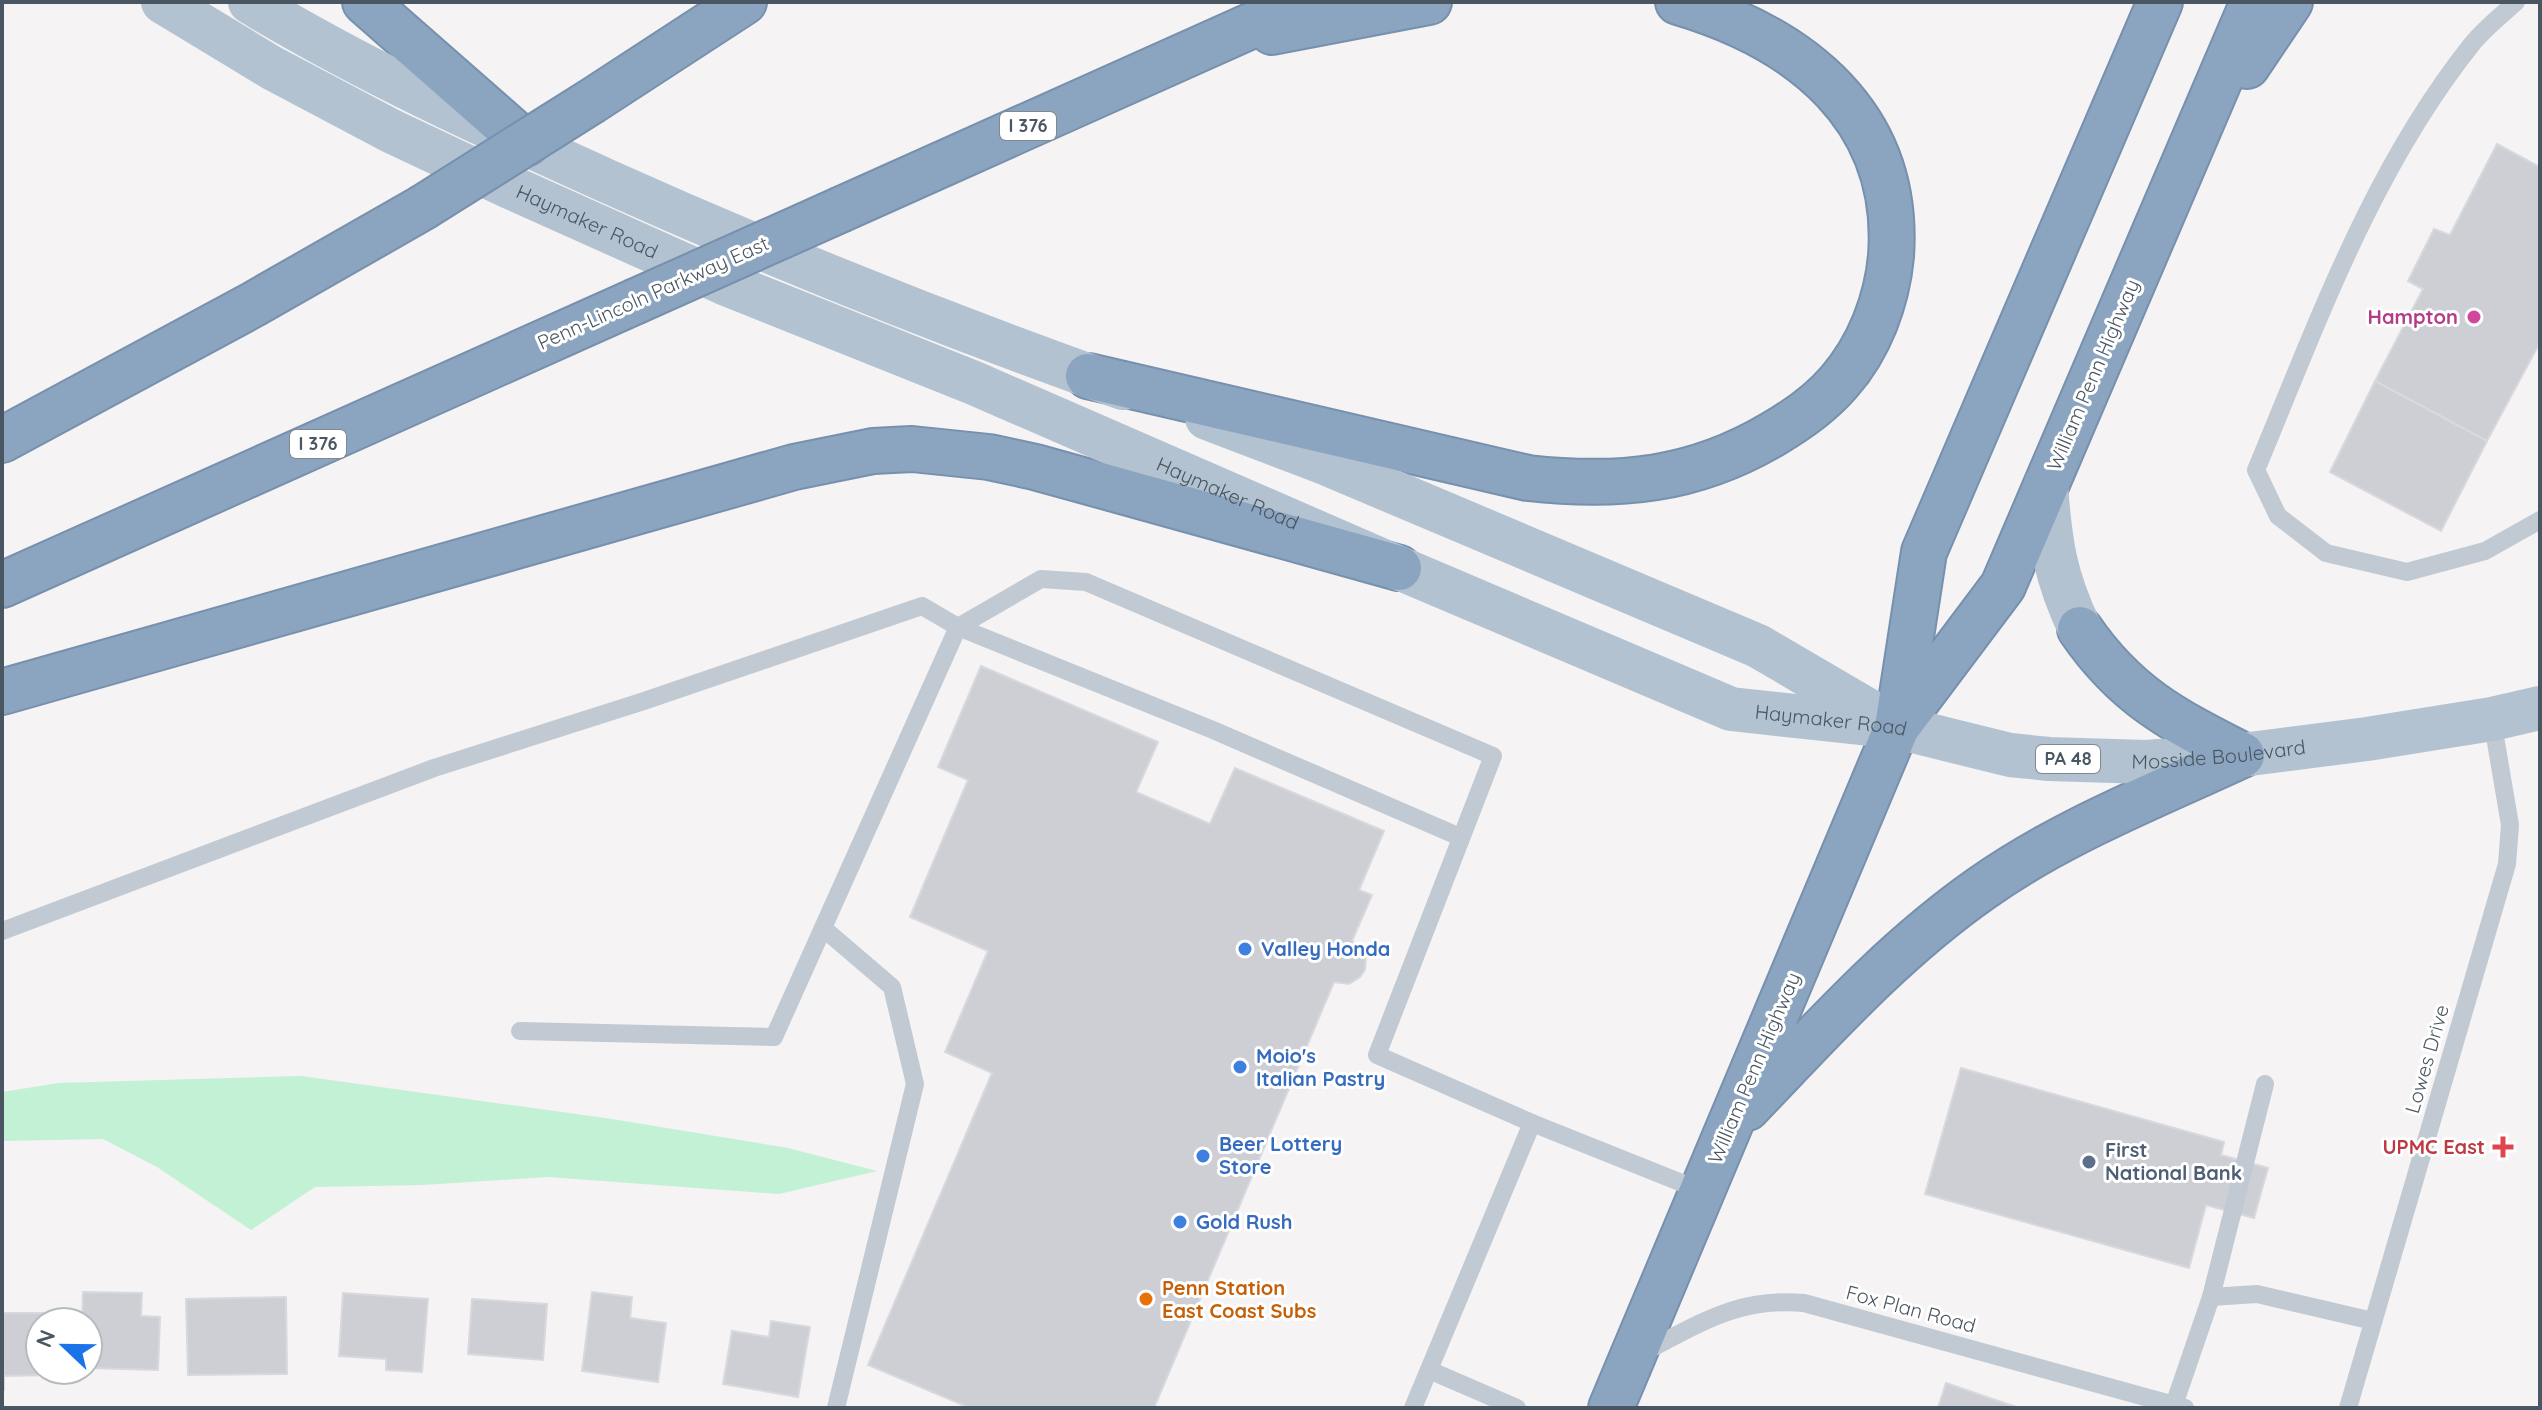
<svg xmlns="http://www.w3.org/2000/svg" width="2542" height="1410" font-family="Quicksand,sans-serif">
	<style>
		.green { fill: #c3f1d5 }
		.building { fill: #cdcfd5; stroke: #d7d9de; stroke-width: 2 }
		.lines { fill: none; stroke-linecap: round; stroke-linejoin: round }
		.highway-casing { stroke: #7690ad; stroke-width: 48 }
		.lane { stroke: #c1cad2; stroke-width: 18 }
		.primary { stroke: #b3c2d1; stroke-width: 44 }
		.highway { stroke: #8ba5c1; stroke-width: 44 }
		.highway-bridge-casing { stroke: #7690ad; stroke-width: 48; stroke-linecap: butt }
		.highway-bridge { stroke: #8ba5c1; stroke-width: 44 }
		.hotel-dot { fill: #d1479c; stroke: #fff; stroke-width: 3 }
		.shop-dot { fill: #3f7fe0; stroke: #fff; stroke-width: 3 }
		.health-dot { fill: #e0444e; stroke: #fff; stroke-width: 3 }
		.service-dot { fill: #5c6f8a; stroke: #fff; stroke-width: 3 }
		.food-dot { fill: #e8710a; stroke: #fff; stroke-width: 3 }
		.labels { text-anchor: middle; stroke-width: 6; stroke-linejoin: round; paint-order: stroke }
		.shield { fill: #fff; stroke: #808990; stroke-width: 2 }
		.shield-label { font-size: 18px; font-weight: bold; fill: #4a5661 }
		.street-label { font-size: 20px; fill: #4a5661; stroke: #fff }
		.hotel-label { font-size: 20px; font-weight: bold; fill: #b23c85; stroke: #fff; text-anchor: end }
		.shop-label { font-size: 20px; font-weight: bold; fill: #366cbe; stroke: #fff; text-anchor: start }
		.health-label { font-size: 20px; font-weight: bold; fill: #be3a42; stroke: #fff; text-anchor: end }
		.service-label { font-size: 20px; font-weight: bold; fill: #4e5e75; stroke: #fff; text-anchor: start }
		.food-label { font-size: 20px; font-weight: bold; fill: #c56008; stroke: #fff; text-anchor: start }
	</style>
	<rect width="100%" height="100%" fill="#f5f3f3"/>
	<!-- green -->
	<polygon class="green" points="301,1076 612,1119 788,1148 877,1171 779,1194 548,1177 423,1185 315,1187 251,1230 157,1167 103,1139 2,1141 2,1092 59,1083"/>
	<!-- building -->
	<g class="building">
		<polygon points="2497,144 2540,167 2540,347 2538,346 2487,441 2375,381 2423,289 2408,281 2434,229 2450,235"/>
		<polygon points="2375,381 2487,441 2441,531 2330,472"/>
		<polygon points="981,666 1158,742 1136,792 1210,824 1235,768 1384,831 1359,890 1372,895 1352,941 1363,949 1366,956 1365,970 1360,977 1349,984 1334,982 1154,1408 970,1408 868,1365 992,1073 945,1052 988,951 910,917 968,780 938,767"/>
		<polygon points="1961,1068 2224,1142 2221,1155 2268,1168 2254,1218 2206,1205 2189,1268 1925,1194"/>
		<polygon points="83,1292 142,1293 141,1316 160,1317 158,1370 88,1368 88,1322 82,1322"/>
		<polygon points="592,1292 632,1297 630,1318 666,1323 658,1382 582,1371"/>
		<polygon points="343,1293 428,1299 422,1372 386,1370 386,1359 339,1356"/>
		<polygon points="286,1297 287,1374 188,1375 186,1299"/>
		<polygon points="472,1299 547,1304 543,1360 468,1354"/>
		<polygon points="2,1313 48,1313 49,1322 40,1322 40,1370 49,1370 49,1375 4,1376 4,1391"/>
		<polygon points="771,1321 810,1327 798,1397 723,1384 732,1331 769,1337"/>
		<polygon points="1946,1383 2019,1408 1938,1408"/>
	</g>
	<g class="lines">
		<!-- highway casing -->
		<g class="highway-casing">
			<g id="highway">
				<polyline points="365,2 528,145"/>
				<polyline points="1272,32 1429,2"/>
				<polyline points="2247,66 2290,2"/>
				<polyline points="592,101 744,2"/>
				<polyline points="842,209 1304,2"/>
				<path d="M 1088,376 L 1528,478 C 1618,488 1694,481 1773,434 C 1797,420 1821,403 1839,382 C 1869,348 1887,301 1891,256 C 1901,116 1800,38 1678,2"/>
				<polyline points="2,440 254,304 422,208"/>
				<polyline points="2,585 634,302"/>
				<path d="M 2080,629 C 2125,695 2173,720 2242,755"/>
				<polyline points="2,692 794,467 873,451 912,449 989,457 1035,467 1399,568"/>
				<polyline points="1898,721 1924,552 2160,2"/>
				<path d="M 1747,1108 C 1822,1030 1892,951 1982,888 C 2061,832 2154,796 2242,755"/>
				<polyline points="1611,1408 1897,727 2003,586 2253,2"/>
			</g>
		</g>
		<!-- lane -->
		<g class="lane">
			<path d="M 2516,2 C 2502,15 2485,28 2472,44 C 2372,169 2317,324 2256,470 L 2278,516 L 2326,553 L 2407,572 L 2485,551 L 2540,520"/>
			<polyline points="823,928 892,987 915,1084 836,1408"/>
			<polyline points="2,931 434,768 644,701 922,606 958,627 1213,730 1460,837"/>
			<polyline points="520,1031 774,1037 958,627 1041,579 1086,582 1493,756 1377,1055 1532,1123 1702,1191"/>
			<polyline points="2211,1297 2257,1294 2373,1321"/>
			<path d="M 1640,1354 C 1698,1325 1736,1297 1804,1303 L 2185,1408"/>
			<polyline points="1429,1370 1517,1408"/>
			<polyline points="2174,1405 2211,1297 2265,1084"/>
			<polyline points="1413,1408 1532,1123"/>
			<polyline points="2348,1408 2507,864 2510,825 2492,719"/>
		</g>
		<!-- primary -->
		<g class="primary">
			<path id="s1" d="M 163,2 L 272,68 L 391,131 L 510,187 L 724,283 L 974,383 L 1399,568 L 1731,709 L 1897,727 L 2010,755 L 2049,759 L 2146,762 L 2242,755 L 2367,739 L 2492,719 L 2540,708"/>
			<path d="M 250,2 C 364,71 485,126 607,181 C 776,257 948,326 1123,388"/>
			<polyline points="1207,418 1325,463 1758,646 1881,718"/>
			<path d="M 2046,485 C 2050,542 2055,577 2080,629"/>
		</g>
		<!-- highway -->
		<use href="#highway" class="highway"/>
		<!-- highway-bridge casing -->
		<g class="highway-bridge-casing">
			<g id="highway-bridge">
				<polyline points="422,208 592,101"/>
				<polyline points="634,302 842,209"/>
			</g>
		</g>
		<!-- highway-bridge -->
		<use href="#highway-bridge" class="highway-bridge"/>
	</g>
	<!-- markers -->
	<circle class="hotel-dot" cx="2474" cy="317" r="8"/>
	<g class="shop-dot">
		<circle cx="1245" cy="949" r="8"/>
		<circle cx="1240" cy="1067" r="8"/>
		<circle cx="1203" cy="1156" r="8"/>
		<circle cx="1180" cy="1222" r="8"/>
	</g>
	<path class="health-dot" d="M2499 1135h8v8h8v8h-8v8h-8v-8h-8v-8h8z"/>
	<circle class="service-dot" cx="2089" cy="1162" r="8"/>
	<circle class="food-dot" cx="1146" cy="1299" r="8"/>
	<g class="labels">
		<!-- shield labels -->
		<g class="shield">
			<rect x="1000" y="112" width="56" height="28" rx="6"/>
			<rect x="290" y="430" width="56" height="28" rx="6"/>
			<rect x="2036" y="745" width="64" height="28" rx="6"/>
		</g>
		<g class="shield-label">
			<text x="1028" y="132">I 376</text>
			<text x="318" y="450">I 376</text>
			<text x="2068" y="765">PA 48</text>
		</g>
		<!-- street labels -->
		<g class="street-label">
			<text dy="7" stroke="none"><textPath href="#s1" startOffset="478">Haymaker Road</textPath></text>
			<text transform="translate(653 293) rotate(-24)" y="7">Penn-Lincoln Parkway East</text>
			<text transform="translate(2093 375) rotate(-67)" y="7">William Penn Highway</text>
			<text dy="7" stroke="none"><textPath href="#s1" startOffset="1174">Haymaker Road</textPath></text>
			<text dy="7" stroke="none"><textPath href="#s1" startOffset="1822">Haymaker Road</textPath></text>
			<text dy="7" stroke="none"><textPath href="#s1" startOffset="2214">Mosside Boulevard</textPath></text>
			<text transform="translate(2427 1059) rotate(-74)" y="7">Lowes Drive</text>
			<text transform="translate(1754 1068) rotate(-67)" y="7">William Penn Highway</text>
			<text transform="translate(1911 1309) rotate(15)" y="7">Fox Plan Road</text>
		</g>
		<!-- hotel labels -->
		<g class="hotel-label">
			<text x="2458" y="324">Hampton</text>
		</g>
		<!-- shop labels -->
		<g class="shop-label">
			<text x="1261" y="956">Valley Honda</text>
			<text x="1256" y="1063">Moio's<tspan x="1256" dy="23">Italian Pastry</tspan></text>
			<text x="1219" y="1151">Beer Lottery<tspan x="1219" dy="23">Store</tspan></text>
			<text x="1196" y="1229">Gold Rush</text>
		</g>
		<!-- health labels -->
		<g class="health-label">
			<text x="2485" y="1154">UPMC East</text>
		</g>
		<!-- service labels -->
		<g class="service-label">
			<text x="2105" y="1157">First<tspan x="2105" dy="23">National Bank</tspan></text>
		</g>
		<!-- food labels -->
		<g class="food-label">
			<text x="1162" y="1295">Penn Station<tspan x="1162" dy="23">East Coast Subs</tspan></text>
		</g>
	</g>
	<!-- border -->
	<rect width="2542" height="1410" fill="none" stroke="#4a5661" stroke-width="8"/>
	<!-- north arrow -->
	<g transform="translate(64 1346) rotate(292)"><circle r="38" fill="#ffffff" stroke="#b7bbc0" stroke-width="2"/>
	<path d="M0-6L14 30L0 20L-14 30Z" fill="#1a73e8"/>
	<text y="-12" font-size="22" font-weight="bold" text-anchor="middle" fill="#4a5661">N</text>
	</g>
</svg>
